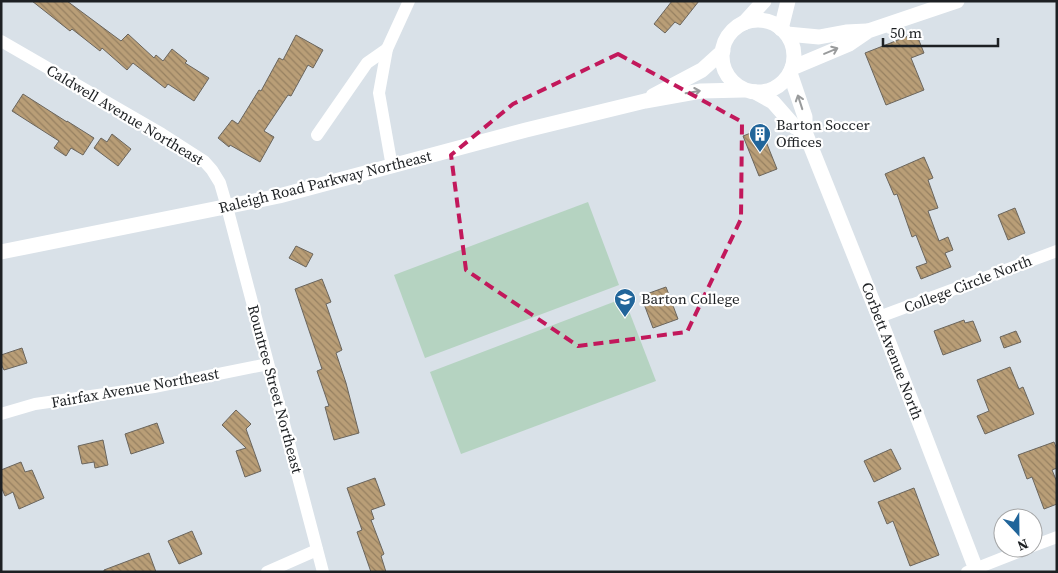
<svg xmlns="http://www.w3.org/2000/svg" width="1058" height="573" font-family="'Source Serif 4',serif">
	<style>
		.green { fill: #b5d3c1 }
		.building { fill: url(#building-back-hatch); stroke: #6a655d }
		.lines { fill: none; stroke-linecap: round; stroke-linejoin: round }
		.minor { stroke: #fff; stroke-width: 12 }
		.tertiary { stroke: #fff; stroke-width: 15 }
		.oneway { stroke: #999b9c }
		.marked { fill: none; stroke: #c2185b; stroke-width: 4; stroke-dasharray: 10 6; stroke-linejoin: round }
		.labels { text-anchor: middle; stroke-width: 4.5; stroke-linejoin: round; paint-order: stroke }
		.street-label { font-size: 15px; fill: #1d2023; stroke: #fff }
		.poi-label { font-size: 15px; fill: #1d2023; stroke: #fff; text-anchor: start }
	</style>
	<defs>
		<pattern id="building-back-hatch" width="6" height="6" patternUnits="userSpaceOnUse" patternTransform="scale(1.25)"><rect width="6" height="6" fill="#b99e77"/><path d="M-1 5l2 2M0 0l6 6M5-1l2 2" fill="none" stroke="#968061"/></pattern>
	</defs>
	<rect width="100%" height="100%" fill="#d9e1e8"/>
	<!-- green -->
	<g class="green">
		<polygon points="588,202 619,285 425,358 394,275"/>
		<polygon points="624,298 656,381 461,454 430,372"/>
	</g>
	<!-- building -->
	<g class="building">
		<polygon points="32,1 67,1 121,41 128,34 154,58 156,55 163,61 172,49 187,61 185,63 209,78 194,101 168,84 165,88 133,63 127,70 102,48 100,51 72,29 70,31"/>
		<polygon points="672,1 699,1 680,25 675,22 665,33 654,24"/>
		<polygon points="916,33 924,53 911,58 924,90 886,105 865,53"/>
		<polygon points="296,35 323,50 313,68 308,65 291,96 288,95 264,131 274,137 260,162 230,145 229,147 218,138 232,120 238,124 259,90 261,91 279,58 283,60"/>
		<polygon points="23,94 67,122 67,121 94,138 83,155 71,148 66,156 54,148 59,141 12,111"/>
		<polygon points="761,129 777,169 759,176 743,136"/>
		<polygon points="112,134 131,149 118,166 94,148 101,138 107,142"/>
		<polygon points="924,157 933,178 928,180 938,208 928,211 939,241 948,237 953,250 945,253 951,267 921,279 916,267 927,263 916,235 912,237 897,194 894,195 885,174"/>
		<polygon points="1015,208 1025,233 1008,240 998,215"/>
		<polygon points="296,246 313,254 306,267 289,258"/>
		<polygon points="322,279 331,302 326,304 342,350 336,353 346,383 359,433 334,440 325,407 329,406 317,371 322,369 295,289"/>
		<polygon points="666,287 678,319 653,328 641,296"/>
		<polygon points="964,320 965,323 973,321 981,341 943,355 934,331"/>
		<polygon points="1016,331 1021,342 1004,348 1000,337"/>
		<polygon points="22,348 27,363 4,370 1,364 1,355"/>
		<polygon points="1010,367 1019,389 1023,387 1034,414 985,434 977,416 989,411 977,380"/>
		<polygon points="236,410 251,424 246,429 261,471 245,477 236,451 246,448 222,425"/>
		<polygon points="157,423 164,443 131,454 125,434"/>
		<polygon points="103,440 108,465 95,468 94,462 82,464 78,446"/>
		<polygon points="1054,442 1057,449 1057,468 1052,470 1057,482 1057,504 1044,509 1032,477 1027,479 1018,455"/>
		<polygon points="891,449 901,469 874,482 864,461"/>
		<polygon points="21,462 25,472 32,470 44,498 19,509 13,492 5,496 1,487 1,470"/>
		<polygon points="375,478 385,505 371,510 374,519 371,520 384,554 381,556 386,572 371,572 357,532 362,530 347,488"/>
		<polygon points="914,488 939,555 910,566 893,521 887,524 878,502"/>
		<polygon points="192,531 202,554 179,564 168,541"/>
		<polygon points="149,553 156,572 104,572 104,570"/>
	</g>
	<g class="lines">
		<!-- minor -->
		<g class="minor">
			<polyline points="1,41 162,134 204,161 212,170 220,183 227,207 323,572"/>
			<polyline points="317,135 367,63 387,49"/>
			<polyline points="392,167 379,93 387,49 409,1"/>
			<polyline points="879,317 1057,251"/>
			<polyline points="1,414 35,404 154,387 268,364"/>
			<polyline points="1033,546 1057,537"/>
			<polyline points="267,572 317,550"/>
			<polyline points="967,572 1028,548"/>
		</g>
		<!-- tertiary -->
		<g class="tertiary">
			<circle cx="758" cy="56" r="36"/>
			<polyline points="744,23 764,1"/>
			<polyline points="781,29 788,1"/>
			<polyline points="787,34 819,37 846,32 867,31"/>
			<polyline points="792,68 849,44 868,31 957,1"/>
			<polyline points="790,73 805,117 805,132 879,317 977,572"/>
			<polyline points="755,92 773,102 795,127 805,132"/>
			<polyline points="653,96 702,70 723,51"/>
			<polyline points="1,252 279,196 526,130 645,101 701,91 744,90"/>
		</g>
	</g>
	<!-- one-way arrows -->
	<defs><path id="oneway-shaft" d="M-6 0H5M1.5-3L5.5 0L1.5 3" fill="none" stroke-width="1.6" stroke-linecap="round" stroke-linejoin="round" transform="scale(1.25)"/></defs>
	<g class="oneway">
		<use href="#oneway-shaft" transform="translate(831 51) rotate(-23)"/>
		<use href="#oneway-shaft" transform="translate(693 92) rotate(-9)"/>
		<use href="#oneway-shaft" transform="translate(800 102) rotate(-108)"/>
	</g>
	<!-- marked area -->
	<path class="marked" d="M 618,54 L 742,122 L 741,219 L 687,332 L 578,346 L 466,270 L 451,155 L 513,104 Z"/>
	<!-- icons -->
	<defs>
		<g id="building-pin" transform="scale(1.125)"><path d="M0 17L-7.5 6A9.5 9.5 0 1 1 7.5 6Z" fill="#21659a" stroke="#fff"/><path d="M-4-6H4V6H1V3H-1V6H-4ZM-2.5-4.3h1.7v1.8h-1.7ZM.8-4.3h1.7v1.8H.8ZM-2.5-1h1.7V.8h-1.7ZM.8-1h1.7V.8H.8Z" fill="#fff"/></g>
		<g id="university-pin" transform="scale(1.125)"><path d="M0 17L-7.5 6A9.5 9.5 0 1 1 7.5 6Z" fill="#21659a" stroke="#fff"/><path d="M0-5L7-2L0 1L-7-2ZM-4 1L0 2.5L4 1V4Q0 6-4 4Z" fill="#fff"/></g>
	</defs>
	<g fill-rule="evenodd">
		<use href="#building-pin" x="760" y="134"/>
		<use href="#university-pin" x="625" y="299"/>
	</g>
	<g class="labels">
		<!-- street labels -->
		<g class="street-label">
			<text transform="translate(125 115) rotate(31)" y="5">Caldwell Avenue Northeast</text>
			<text transform="translate(325 182) rotate(-14)" y="5">Raleigh Road Parkway Northeast</text>
			<text transform="translate(968 284) rotate(-21)" y="5">College Circle North</text>
			<text transform="translate(892 351) rotate(69)" y="5">Corbett Avenue North</text>
			<text transform="translate(135 388) rotate(-10)" y="5">Fairfax Avenue Northeast</text>
			<text transform="translate(275 389) rotate(75)" y="5">Rountree Street Northeast</text>
		</g>
		<!-- poi labels -->
		<g class="poi-label">
			<text x="776" y="130">Barton Soccer<tspan x="776" dy="17">Offices</tspan></text>
			<text x="641" y="304">Barton College</text>
		</g>
	</g>
	<!-- border -->
	<rect width="1058" height="573" fill="none" stroke="#1d2023" stroke-width="5"/>
	<!-- north arrow -->
	<g transform="translate(1018 533) rotate(158)"><circle r="24" fill="#ffffff" stroke="#a5a6a7"/>
	<path d="M0-4L9 19L0 12L-9 19Z" fill="#21659a"/>
	<text y="-8" font-size="14" font-weight="bold" text-anchor="middle" fill="#1d2023">N</text>
	</g>
	<!-- scale -->
	<path d="M883 38v8h115v-8" fill="none" stroke="#1d2023" stroke-width="2.5"/>
	<text x="890" y="38" font-size="15" fill="#1d2023" stroke="#ffffff" stroke-width="4" paint-order="stroke">50 m</text>
</svg>
